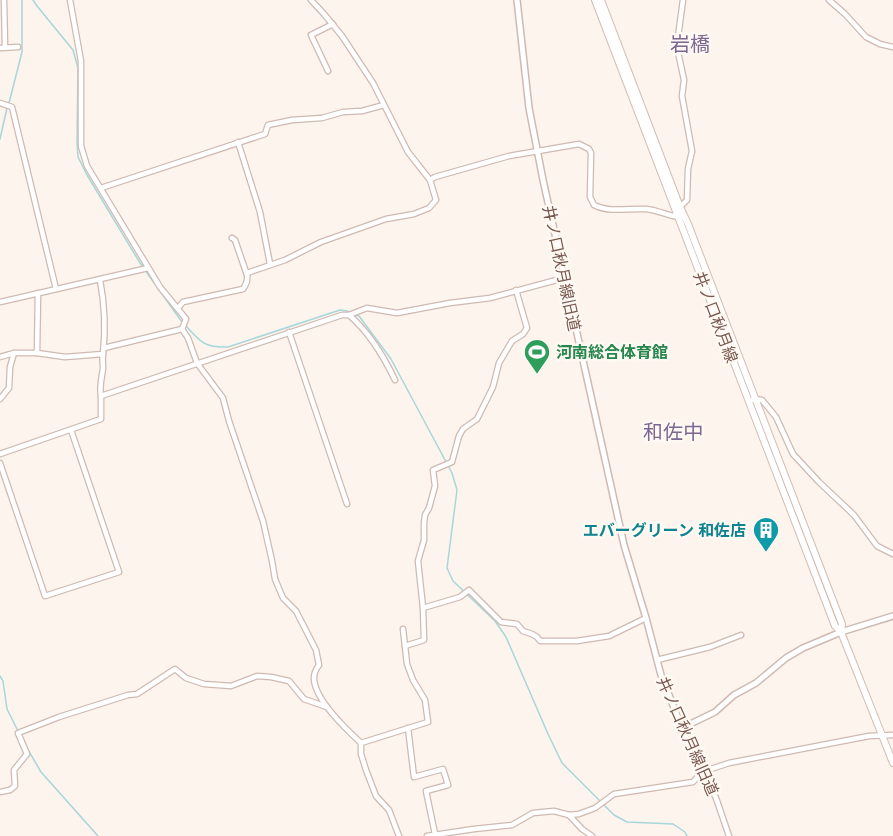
<svg xmlns="http://www.w3.org/2000/svg" width="893" height="836" font-family="Roboto,'Noto Sans JP',sans-serif">
	<style>
		.lines { fill: none; stroke-linecap: round; stroke-linejoin: round }
		.stream { stroke: #a7d7d8; stroke-width: 1.5 }
		.minor-casing { stroke: #cfbab1; stroke-width: 7 }
		.tertiary-casing { stroke: #cfbab1; stroke-width: 8 }
		.secondary-casing { stroke: #d5bcb1; stroke-width: 8 }
		.minor { stroke: #fff; stroke-width: 4.5 }
		.tertiary { stroke: #fff; stroke-width: 5 }
		.secondary { stroke: #fff; stroke-width: 6 }
		.labels { text-anchor: middle; stroke-width: 5; stroke-linejoin: round; paint-order: stroke }
		.street-label { font-size: 16px; fill: #78584f; stroke: #fff9f3 }
		.leisure-label { font-size: 16px; font-weight: bold; fill: #27864d; stroke: #fff9f3; text-anchor: start }
		.culture-label { font-size: 16px; font-weight: bold; fill: #0d838f; stroke: #fff9f3; text-anchor: end }
		.quarter-label { font-size: 20px; fill: #7e6793; stroke: #fff9f3 }
	</style>
	<rect width="100%" height="100%" fill="#fcf4ed"/>
	<g class="lines">
		<!-- stream -->
		<g class="stream">
			<polyline points="33,0 37,6 73,50 78,68 77,143 78,157 87,175 140,263 182,322"/>
			<polyline points="9,103 22,52 22,0"/>
			<polyline points="0,139 7,108"/>
			<polyline points="356,315 359,316 391,359 452,473 457,490 447,568 453,581 495,621 506,637 548,734 562,763 614,815 627,822 673,824 685,832 687,836"/>
			<path d="M 185,325 C 200,342 205,348 228,347 L 340,310 L 347,311 L 352,313"/>
			<polyline points="0,676 3,681 7,709 18,731"/>
			<polyline points="27,748 41,772 98,836"/>
		</g>
		<!-- minor casing -->
		<g class="minor-casing">
			<g id="minor">
				<polyline points="4,0 5,47"/>
				<polyline points="70,0 81,61 81,146 87,166 160,287 186,319 182,329 104,348"/>
				<polyline points="829,0 845,14 866,37 880,44 893,47"/>
				<polyline points="0,48 18,47"/>
				<polyline points="328,71 311,35 333,24"/>
				<polyline points="0,103 12,107 56,289"/>
				<polyline points="238,142 260,212 270,264"/>
				<path d="M 430,180 L 435,177 L 509,156 L 579,144 L 589,149 L 591,153 L 590,197 L 594,205 C 610,213 628,208 646,209 C 658,210 668,216 679,217"/>
				<polyline points="101,188 265,134 268,125 292,120 322,118 343,112 362,111 384,105"/>
				<polyline points="680,207 687,200 688,169 692,151 682,96 684,80 678,52 678,37 683,0"/>
				<polyline points="232,238 235,240 247,275"/>
				<path d="M 100,280 C 105,306 106,327 103,354 C 102,359 103,364 103,368 C 102,378 99,386 101,396"/>
				<polyline points="0,302 148,268"/>
				<path d="M 178,308 L 183,302 L 243,289 C 247,284 248,280 247,273 L 285,260 L 321,242 L 386,219 L 414,214 L 429,208 L 436,200 L 430,180 L 408,152 L 373,83 L 342,36 L 324,14 L 311,0"/>
				<polyline points="349,315 367,308 397,313 450,303 490,298 564,278"/>
				<path d="M 182,329 L 188,338 L 197,363 L 223,398 L 229,421 L 263,521 L 272,561 L 275,579 L 283,598 L 296,611 L 316,650 L 319,665 C 316,669 314,673 314,678 C 314,699 346,729 361,743 L 361,754 L 366,770 L 376,796 L 389,810 L 399,836"/>
				<polyline points="289,332 347,504"/>
				<polyline points="37,353 38,293"/>
				<polyline points="0,357 14,353 37,353 65,357 103,354"/>
				<polyline points="0,399 9,388 10,367 14,353"/>
				<polyline points="749,401 755,399 762,400 776,417 793,454 819,482 854,515 877,546 893,554"/>
				<path d="M 0,454 L 101,419 L 101,396 L 342,315 L 349,315 C 369,332 384,357 395,380"/>
				<polyline points="0,463 45,596 119,572 71,430"/>
				<polyline points="423,608 460,597 469,590 501,622 517,624 523,631 532,634 537,637 540,641 577,641 609,636 646,618"/>
				<polyline points="405,646 424,640 423,608 418,561 424,540 424,523 425,515 429,508 435,486 433,470 452,462 459,436 463,429 477,419 493,387 499,363 512,341 523,334 527,328 516,290"/>
				<polyline points="657,660 710,647 741,635"/>
				<polyline points="408,728 414,777 443,769 448,785 426,791 435,834"/>
				<polyline points="682,728 702,772 716,798 729,836"/>
				<polyline points="361,743 428,722 425,700 413,680 407,664 403,629"/>
				<polyline points="0,792 10,790 15,786 14,770 27,754 18,733 59,717 128,695 137,694 175,669 186,678 204,684 231,686 257,676 271,677 289,681 304,699 327,707"/>
				<polyline points="569,815 582,829 592,836"/>
				<polyline points="427,836 474,829 512,825 533,813 554,811 569,815 579,814 595,808 614,794 693,782 702,772 729,763 869,736 893,735"/>
			</g>
		</g>
		<!-- tertiary casing -->
		<g class="tertiary-casing">
			<polyline id="tertiary" points="517,0 529,108 543,180 624,545 646,618 661,675 682,728 715,712 734,695 756,683 786,658 803,648 841,632 893,616"/>
		</g>
		<!-- secondary casing -->
		<g class="secondary-casing">
			<g id="secondary">
				<polyline points="595,0 835,626 841,632"/>
				<polyline points="601,0 680,207 688,224 842,624 841,632 893,763"/>
			</g>
		</g>
		<!-- minor -->
		<use href="#minor" class="minor"/>
		<!-- tertiary -->
		<use href="#tertiary" class="tertiary"/>
		<!-- secondary -->
		<use href="#secondary" class="secondary"/>
	</g>
	<!-- icons -->
	<defs>
		<g id="stadium-pin" transform="scale(1.35)"><path d="M0 17L-7.5 6A9.5 9.5 0 1 1 7.5 6Z" fill="#2e9e5b" stroke="#fff9f3"/><path d="M0-5a6.5 5 0 1 0 0 10a6.5 5 0 1 0 0-10ZM-3.5-1.8h7v3.6h-7Z" fill="#fff"/></g>
		<g id="building-pin" transform="scale(1.35)"><path d="M0 17L-7.5 6A9.5 9.5 0 1 1 7.5 6Z" fill="#0f9aa8" stroke="#fff9f3"/><path d="M-4-6H4V6H1V3H-1V6H-4ZM-2.5-4.3h1.7v1.8h-1.7ZM.8-4.3h1.7v1.8H.8ZM-2.5-1h1.7V.8h-1.7ZM.8-1h1.7V.8H.8Z" fill="#fff"/></g>
	</defs>
	<g fill-rule="evenodd">
		<use href="#stadium-pin" x="537" y="352"/>
		<use href="#building-pin" x="766" y="530"/>
	</g>
	<g class="labels">
		<!-- street labels -->
		<g class="street-label">
			<text transform="translate(562 268) rotate(78)" y="6">井ノ口秋月線旧道</text>
			<text transform="translate(716 317) rotate(69)" y="6">井ノ口秋月線</text>
			<text transform="translate(688 736) rotate(66)" y="6">井ノ口秋月線旧道</text>
		</g>
		<!-- leisure labels -->
		<g class="leisure-label">
			<text x="556" y="358">河南総合体育館</text>
		</g>
		<!-- culture labels -->
		<g class="culture-label">
			<text x="746" y="536">エバーグリーン 和佐店</text>
		</g>
		<!-- quarter labels -->
		<g class="quarter-label">
			<text x="690" y="51">岩橋</text>
			<text x="673" y="439">和佐中</text>
		</g>
	</g>
</svg>
